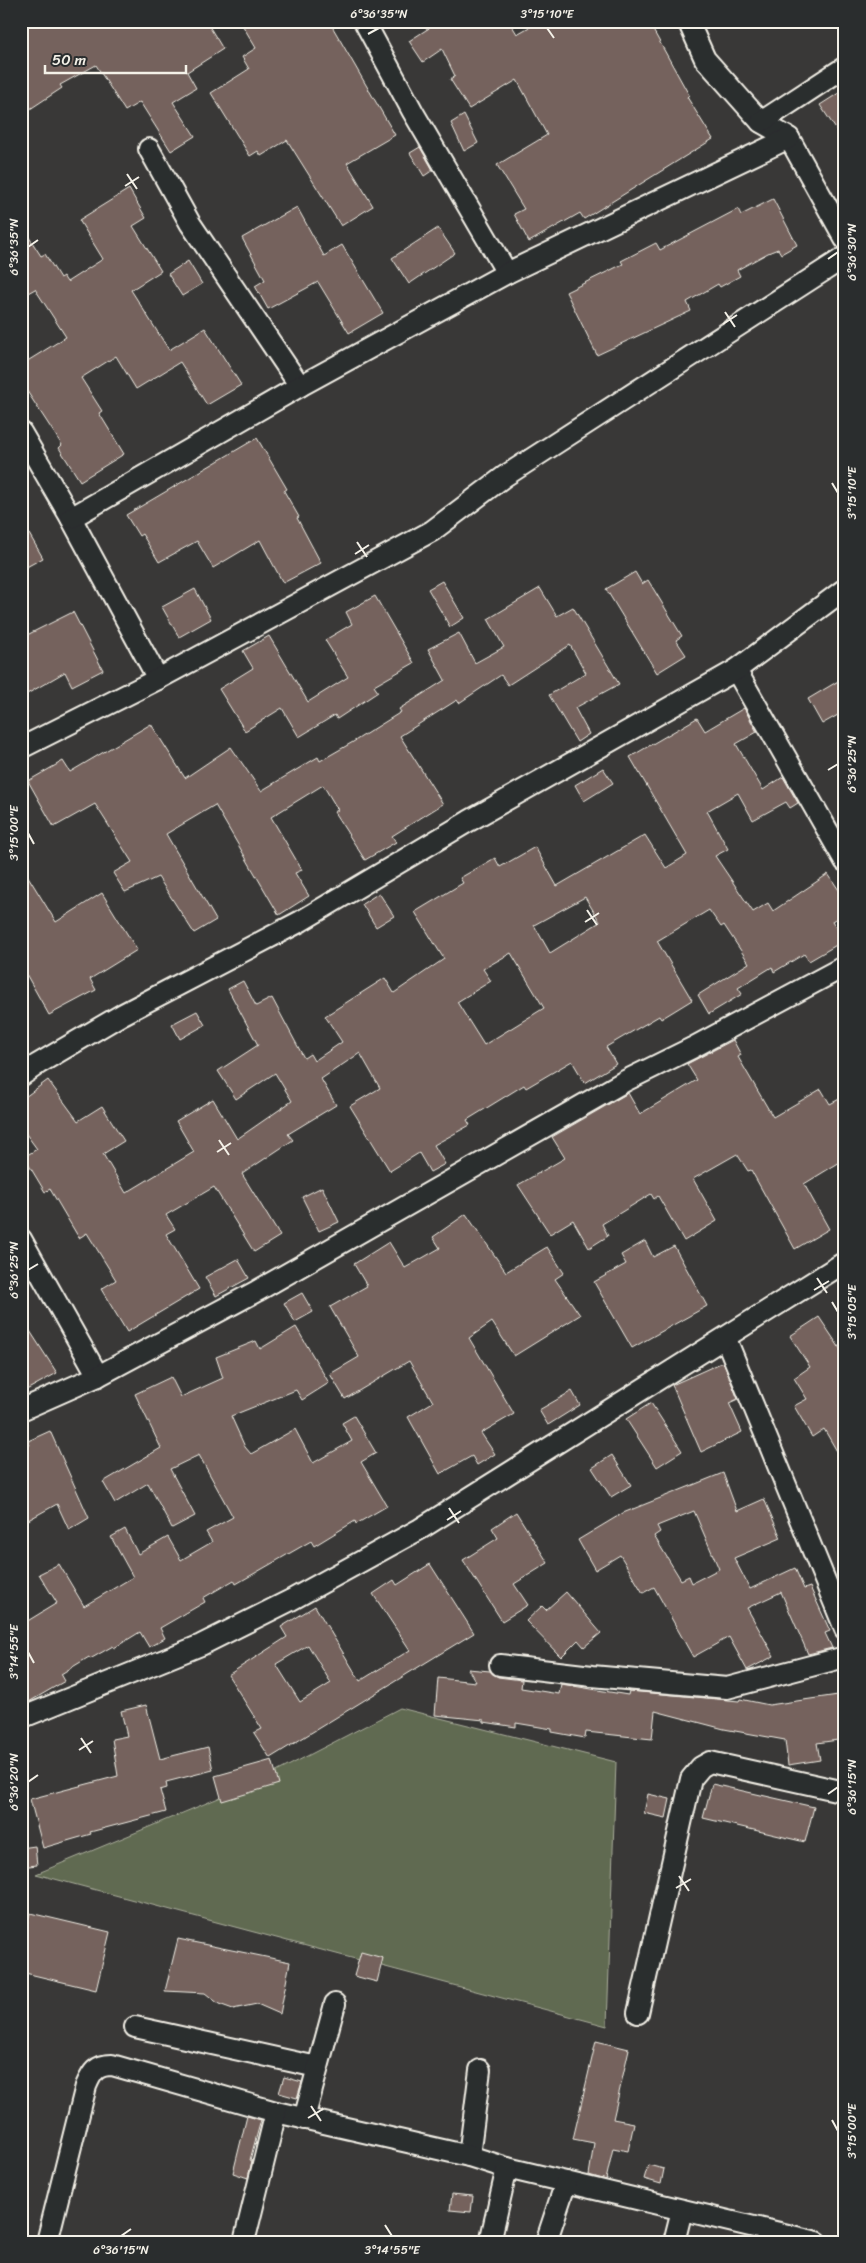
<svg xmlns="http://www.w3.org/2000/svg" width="866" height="2263" font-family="Sriracha,sans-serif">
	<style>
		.green { fill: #616a51; stroke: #aaae9c }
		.building { fill: #74625d; stroke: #f4f1e8; fill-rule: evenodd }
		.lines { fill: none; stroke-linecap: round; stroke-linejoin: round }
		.minor-casing { stroke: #f4f1e8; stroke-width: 24 }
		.minor { stroke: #2a2d2e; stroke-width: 20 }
		.ticks { fill: none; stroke: #f4f1e8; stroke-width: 2 }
		.neatline { fill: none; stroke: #f4f1e8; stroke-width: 2 }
		.ticks-label { font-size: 12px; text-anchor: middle; fill: #f4f1e8 }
	</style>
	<rect width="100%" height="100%" fill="#393837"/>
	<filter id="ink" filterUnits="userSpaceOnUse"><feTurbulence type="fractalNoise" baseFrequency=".02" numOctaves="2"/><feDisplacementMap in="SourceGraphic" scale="10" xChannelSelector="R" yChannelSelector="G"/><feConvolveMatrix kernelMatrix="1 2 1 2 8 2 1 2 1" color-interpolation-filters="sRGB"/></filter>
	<g filter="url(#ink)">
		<!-- green -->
		<polygon class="green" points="400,1708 616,1762 607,2026 36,1874 257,1782"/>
		<!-- building -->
		<g class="building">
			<polygon points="21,21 206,21 223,49 187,72 196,88 173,102 195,136 171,151 140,102 125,111 96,65 60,85 62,88 21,115"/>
			<polygon points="240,21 329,21 395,135 347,163 373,206 341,226 287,140 261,156 258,151 250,156 211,93 249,69 242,57 256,48"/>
			<polygon points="440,21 509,21 517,34 540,21 648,21 689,95 687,97 713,139 584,219 580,213 529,242 514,214 524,209 497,165 547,135 517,80 469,109 450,79 455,76 442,49 423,62 409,41"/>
			<polygon points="845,89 845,143 820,105"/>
			<polygon points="464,115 478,143 464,151 451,123"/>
			<polygon points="420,147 433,170 424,176 410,153"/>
			<polygon points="129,189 146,218 133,226 161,271 131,290 169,350 205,328 241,385 207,405 180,362 136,389 116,356 81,378 102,411 99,413 124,454 80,481 59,448 62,445 21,382 21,365 66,337 35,289 21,297 21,225 41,256 45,254 60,278 63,276 67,282 103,259 79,220"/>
			<polygon points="773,199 797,245 781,254 778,249 768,253 737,270 740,276 720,287 718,284 687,302 691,311 597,355 566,292 623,264 621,261 656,243 660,250 738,209 741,215"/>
			<polygon points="297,207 324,256 342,245 383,313 349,333 318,282 268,309 255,286 265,280 242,238"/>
			<polygon points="438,228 455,253 409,284 392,258"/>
			<polygon points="188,261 202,284 182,296 168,274"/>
			<polygon points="257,438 287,489 284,491 299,517 297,518 321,563 283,583 260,540 213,568 197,541 159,562 142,534 139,536 126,515"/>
			<polygon points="21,520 43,558 21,570"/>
			<polygon points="635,572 642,584 648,580 682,636 676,640 686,655 657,673 606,589"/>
			<polygon points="442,581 464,618 450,627 428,589"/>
			<polygon points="540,588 557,616 573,607 619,684 575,708 589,734 577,742 549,695 586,673 570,645 508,685 501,675 459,703 457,700 400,736 443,804 392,836 396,842 365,860 334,812 338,810 323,785 271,817 302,870 295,873 309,896 279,915 215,805 166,834 216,920 194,933 158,877 125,892 113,873 132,862 95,804 54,827 28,781 63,761 70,772 151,724 185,778 231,747 261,791 318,757 320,761 353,742 401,712 399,709 445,680 428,649 459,633 475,663 504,647 488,619"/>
			<polygon points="195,589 211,619 179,637 162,607"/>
			<polygon points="375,596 414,663 374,686 378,692 337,719 335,715 299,737 282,708 245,731 219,689 253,668 243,651 269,636 308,702 348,677 325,640 352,624 346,612"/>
			<polygon points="73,612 103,670 72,686 65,672 27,694 21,683 21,638"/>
			<polygon points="845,677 845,711 822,724 808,699"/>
			<path d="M 744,708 L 757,732 L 736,744 L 763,790 L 783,777 L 798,803 L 790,808 L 786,802 L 753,820 L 738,793 L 707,811 L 728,849 L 715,856 L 753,912 L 768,903 L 773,911 L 828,874 L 845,899 L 845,913 L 832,921 L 845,940 L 809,961 L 804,954 L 774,972 L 772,967 L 738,988 L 742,994 L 709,1014 L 698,995 L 749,963 L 724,925 L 721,927 L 709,910 L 657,941 L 692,1000 L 661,1019 L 659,1016 L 606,1047 L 616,1064 L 585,1083 L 572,1061 L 526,1088 L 524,1085 L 467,1120 L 470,1125 L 434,1145 L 445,1164 L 430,1172 L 419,1153 L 390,1171 L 350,1106 L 380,1088 L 360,1053 L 321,1079 L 336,1105 L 288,1134 L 293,1140 L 242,1174 L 280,1236 L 254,1252 L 214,1187 L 166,1215 L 175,1229 L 166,1234 L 199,1289 L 127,1332 L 101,1289 L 116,1280 L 87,1233 L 79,1238 L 50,1189 L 45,1192 L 24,1157 L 37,1149 L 21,1127 L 21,1100 L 48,1080 L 78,1121 L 102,1106 L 124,1141 L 103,1154 L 126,1193 L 194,1152 L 176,1121 L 213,1099 L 237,1139 L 292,1101 L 275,1073 L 236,1099 L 218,1071 L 258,1045 L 228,989 L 243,981 L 256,1006 L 272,998 L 304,1058 L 310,1054 L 314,1061 L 342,1042 L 325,1016 L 385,978 L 394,993 L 444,959 L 415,912 L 463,883 L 460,878 L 495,858 L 500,867 L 535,847 L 557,886 L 645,835 L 666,868 L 687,855 L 630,757 L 697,718 L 705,731 ZM 585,897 L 600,922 L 550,953 L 534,925 ZM 511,953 L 544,1008 L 484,1045 L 457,1002 L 491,981 L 483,969 Z"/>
			<polygon points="603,768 613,783 584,801 575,785"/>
			<polygon points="21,865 56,922 102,893 137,950 90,979 96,990 49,1015 21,965"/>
			<polygon points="379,893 394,916 376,927 362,904"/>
			<polygon points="197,1011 205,1025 180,1039 172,1024"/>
			<polygon points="733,1040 741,1055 738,1057 773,1117 821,1089 830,1104 845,1096 845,1159 804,1184 829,1229 795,1249 751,1170 748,1171 737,1154 693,1179 717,1221 684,1241 658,1196 654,1199 651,1194 602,1224 608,1236 589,1248 573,1220 550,1234 518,1185 565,1158 552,1137 628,1093 640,1114 697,1080 687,1064"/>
			<polygon points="322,1187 339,1222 319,1231 302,1197"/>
			<polygon points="466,1214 506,1272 547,1247 564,1273 555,1279 580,1315 514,1356 492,1322 469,1338 514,1414 481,1433 495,1454 477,1465 472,1456 440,1474 408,1417 433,1402 409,1361 345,1399 330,1374 359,1357 330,1307 367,1286 354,1264 389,1242 405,1268 440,1248 433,1237"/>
			<polygon points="645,1241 653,1257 674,1246 707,1306 632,1348 594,1282 626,1264 621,1255"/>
			<polygon points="238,1259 249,1278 216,1296 205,1277"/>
			<polygon points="302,1293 313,1312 295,1322 284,1303"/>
			<polygon points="21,1317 57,1373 21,1393"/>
			<polygon points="819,1317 845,1356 845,1465 824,1429 812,1437 794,1406 807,1399 794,1378 810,1367 790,1336"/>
			<polygon points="296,1327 329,1383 302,1400 296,1390 231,1416 245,1447 251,1454 295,1429 313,1463 352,1441 342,1423 354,1416 376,1453 361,1462 387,1506 356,1524 355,1521 314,1546 311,1541 236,1584 234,1580 203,1598 205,1602 160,1628 165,1638 149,1647 140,1632 114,1648 113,1646 90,1659 89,1657 61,1674 65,1681 27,1703 21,1693 21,1625 57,1603 39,1574 59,1564 84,1606 133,1577 111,1537 125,1529 138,1554 168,1537 181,1560 212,1542 206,1532 233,1517 199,1455 170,1469 195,1516 172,1528 148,1483 115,1503 103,1482 161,1448 135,1394 171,1377 181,1397 223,1378 216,1357 256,1341 260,1349"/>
			<polygon points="723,1362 738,1399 729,1403 742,1432 701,1452 672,1385"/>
			<polygon points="572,1391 580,1405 548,1425 539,1410"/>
			<polygon points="651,1403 682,1451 657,1467 626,1419"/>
			<polygon points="50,1431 89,1518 69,1530 57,1504 21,1524 21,1450 30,1445 28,1441"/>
			<polygon points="612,1455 631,1485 611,1497 592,1468"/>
			<path d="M 723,1473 L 737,1511 L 764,1499 L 781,1538 L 734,1558 L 750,1589 L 795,1568 L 804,1589 L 810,1587 L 830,1631 L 825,1633 L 832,1648 L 808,1654 L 781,1592 L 747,1608 L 774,1656 L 747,1670 L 729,1637 L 693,1657 L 654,1587 L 643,1593 L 620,1555 L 595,1570 L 578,1540 L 623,1513 ZM 694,1511 L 719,1569 L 692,1583 L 689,1576 L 681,1580 L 654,1536 L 660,1532 L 657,1526 Z"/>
			<polygon points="516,1512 548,1563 514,1584 528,1605 502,1621 463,1560 498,1538 492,1528"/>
			<path d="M 430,1564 L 474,1633 L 270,1758 L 254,1733 L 262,1729 L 228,1675 L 287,1637 L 281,1627 L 315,1606 L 360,1681 L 410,1650 L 373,1594 L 394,1580 L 397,1585 ZM 308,1645 L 331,1683 L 300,1702 L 276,1664 Z"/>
			<polygon points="566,1592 601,1633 584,1647 578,1640 561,1657 526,1621 542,1606 546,1610"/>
			<polygon points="468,1669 490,1671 498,1677 522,1680 521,1688 559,1694 561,1684 628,1695 629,1691 739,1701 740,1699 769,1705 845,1694 845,1739 817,1743 820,1760 788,1765 785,1740 724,1729 655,1711 652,1739 586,1732 585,1738 552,1732 552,1729 516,1723 516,1727 484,1722 484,1720 435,1715 438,1678 476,1682"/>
			<polygon points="146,1705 160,1759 208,1747 213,1770 166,1782 167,1788 160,1790 166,1812 90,1832 91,1834 43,1848 30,1799 118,1776 112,1739 127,1736 121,1711"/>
			<polygon points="272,1760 279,1784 222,1801 215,1776"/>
			<polygon points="712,1784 814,1807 805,1842 703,1818"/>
			<polygon points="648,1794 670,1799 666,1818 644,1813"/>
			<polygon points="35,1846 37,1865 21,1867 21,1848"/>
			<polygon points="30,1913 110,1932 96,1990 21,1972 21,1947"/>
			<polygon points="178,1939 290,1962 280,2014 257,2004 233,2009 219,2004 205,1993 165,1991"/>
			<polygon points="361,1952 383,1958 377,1982 354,1976"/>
			<polygon points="596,2041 629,2049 613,2119 634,2123 628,2151 613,2148 606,2180 589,2175 594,2143 573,2139"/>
			<polygon points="284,2077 302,2082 297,2098 279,2093"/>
			<polygon points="247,2116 261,2120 250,2160 252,2161 248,2178 233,2173"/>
			<polygon points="648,2165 664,2169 661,2184 644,2179"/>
			<polygon points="452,2194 473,2196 471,2212 450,2210"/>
		</g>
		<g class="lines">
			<!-- minor casing -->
			<g class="minor-casing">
				<g id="minor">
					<polyline points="364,21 413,112 507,273"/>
					<polyline points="688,21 705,59 761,122 789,138 845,239"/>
					<polyline points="761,122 845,67"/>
					<polyline points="149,149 190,223 300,386"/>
					<polyline points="21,432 71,518 158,679"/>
					<polyline points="71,518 300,386 507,273 789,138"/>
					<polyline points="736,670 845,861"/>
					<polyline points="21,748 158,679 432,531 505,476 845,257"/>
					<polyline points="21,1076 38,1064 123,1014 301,921 469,821 736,670 845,589"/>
					<polyline points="21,1239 98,1376"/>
					<polyline points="726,1339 845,1629"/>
					<polyline points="21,1410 98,1376 257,1291 625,1081 692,1048 845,966"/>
					<polyline points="500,1665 592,1676 727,1688 845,1657"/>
					<polyline points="21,1718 201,1645 291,1600 420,1529 845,1262"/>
					<polyline points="638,2013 691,1779 701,1767 710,1762 845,1792"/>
					<polyline points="135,2027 317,2067"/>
					<polyline points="304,2119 335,2004"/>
					<polyline points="469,2156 480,2070"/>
					<path d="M 47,2242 L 86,2086 C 92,2072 96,2065 112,2065 L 276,2112 L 469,2156 L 507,2168 L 817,2242"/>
					<polyline points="244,2242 276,2112"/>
					<polyline points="490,2242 507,2168"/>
					<polyline points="546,2242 566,2182"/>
					<polyline points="674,2242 682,2210"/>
				</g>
			</g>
			<!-- minor -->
			<use href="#minor" class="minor"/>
		</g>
	</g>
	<!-- ticks -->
	<path class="ticks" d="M 547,28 L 554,38M 368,34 L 379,28M 127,174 L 137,189M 125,186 L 139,177M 28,247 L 38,240M 828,259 L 838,252M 725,312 L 735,327M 723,324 L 737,315M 832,483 L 838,493M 357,542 L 367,557M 355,554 L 369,545M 828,770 L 838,764M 28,833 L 34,844M 587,910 L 597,925M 585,922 L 599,913M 219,1140 L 229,1155M 217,1152 L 231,1143M 28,1270 L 38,1264M 817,1278 L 827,1293M 814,1290 L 829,1281M 832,1302 L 838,1312M 449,1508 L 459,1523M 447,1520 L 461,1511M 28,1652 L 34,1663M 81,1738 L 91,1753M 79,1750 L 93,1741M 28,1782 L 38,1775M 828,1794 L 838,1787M 679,1876 L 689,1891M 676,1888 L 691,1879M 311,2106 L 321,2121M 308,2118 L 323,2109M 832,2120 L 838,2131M 385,2225 L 392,2236M 121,2236 L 131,2229"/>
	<!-- margin -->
	<rect width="866" height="2263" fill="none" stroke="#2a2d2e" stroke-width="55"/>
	<!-- scale -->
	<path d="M45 65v8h141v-8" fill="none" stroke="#f4f1e8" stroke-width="2.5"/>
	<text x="52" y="65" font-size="15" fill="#f4f1e8" stroke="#2a2d2e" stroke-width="4" paint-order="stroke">50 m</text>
	<rect x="28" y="28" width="810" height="2208" class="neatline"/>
	<g class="ticks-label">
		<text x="379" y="18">6°36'35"N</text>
		<text x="547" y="18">3°15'10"E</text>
		<text transform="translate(14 247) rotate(-90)" y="4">6°36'35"N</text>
		<text transform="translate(852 252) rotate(-90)" y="4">6°36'30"N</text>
		<text transform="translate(852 493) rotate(-90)" y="4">3°15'10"E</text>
		<text transform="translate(852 764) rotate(-90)" y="4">6°36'25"N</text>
		<text transform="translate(14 833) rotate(-90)" y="4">3°15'00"E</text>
		<text transform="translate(14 1270) rotate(-90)" y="4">6°36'25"N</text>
		<text transform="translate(852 1312) rotate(-90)" y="4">3°15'05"E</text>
		<text transform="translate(14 1652) rotate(-90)" y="4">3°14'55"E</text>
		<text transform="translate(14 1782) rotate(-90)" y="4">6°36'20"N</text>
		<text transform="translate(852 1787) rotate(-90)" y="4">6°36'15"N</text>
		<text transform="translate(852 2131) rotate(-90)" y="4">3°15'00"E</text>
		<text x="121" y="2254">6°36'15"N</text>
		<text x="392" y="2254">3°14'55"E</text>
	</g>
</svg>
